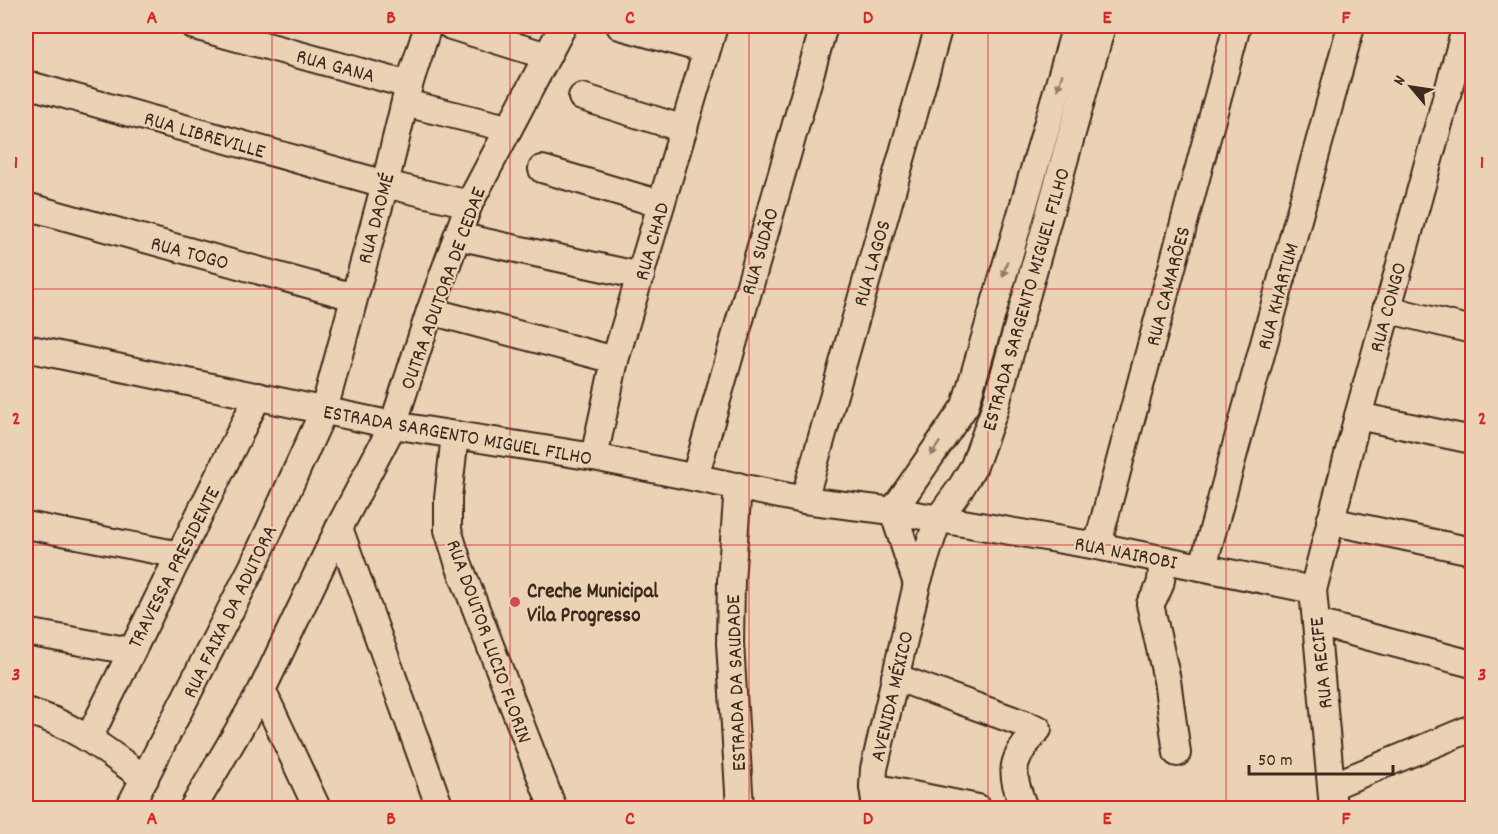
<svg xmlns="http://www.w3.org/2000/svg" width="1498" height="834" font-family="Dekko,sans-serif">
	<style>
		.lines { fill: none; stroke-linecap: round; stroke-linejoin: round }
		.minor-casing { stroke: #3b2a1e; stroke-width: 30 }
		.minor { stroke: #ecd2b4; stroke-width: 26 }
		.oneway { fill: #947e69 }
		.grid { fill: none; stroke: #d62828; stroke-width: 1.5; stroke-opacity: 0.55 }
		.poi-dot { fill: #d1495b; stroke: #ecd2b4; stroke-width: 2 }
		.labels { text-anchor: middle; stroke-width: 4.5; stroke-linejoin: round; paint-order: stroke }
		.street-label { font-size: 21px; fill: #3b2a1e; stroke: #ecd2b4 }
		.poi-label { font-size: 21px; font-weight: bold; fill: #3b2a1e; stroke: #ecd2b4; text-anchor: start }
		.neatline { fill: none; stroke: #d62828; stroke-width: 2 }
		.grid-label { font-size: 20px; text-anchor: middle; font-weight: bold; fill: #d62828 }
	</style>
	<rect width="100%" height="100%" fill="#ecd2b4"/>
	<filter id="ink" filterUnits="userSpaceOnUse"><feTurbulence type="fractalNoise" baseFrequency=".0167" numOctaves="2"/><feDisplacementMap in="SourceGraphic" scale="12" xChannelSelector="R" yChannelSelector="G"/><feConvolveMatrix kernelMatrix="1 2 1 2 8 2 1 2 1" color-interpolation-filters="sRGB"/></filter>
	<g filter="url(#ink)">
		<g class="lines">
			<!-- minor casing -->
			<g class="minor-casing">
				<g id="minor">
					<polyline points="194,26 409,85"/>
					<polyline points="451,26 547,56"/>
					<polyline points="620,26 706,50"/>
					<polyline points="26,84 385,184 469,204"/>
					<polyline points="582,97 684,129"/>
					<polyline points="405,103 507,128"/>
					<polyline points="542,169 661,204"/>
					<polyline points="26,206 354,297"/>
					<polyline points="457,236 641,276"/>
					<polyline points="1386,309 1472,330"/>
					<polyline points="430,311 615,360"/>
					<polyline points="26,348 393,425 594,457 804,500 893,511 1097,546 1313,590"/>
					<polyline points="1358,416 1472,440"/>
					<polyline points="455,435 448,498 448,530 459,565 553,808"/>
					<polyline points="594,457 615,360 714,26"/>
					<polyline points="695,477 824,26"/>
					<polyline points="738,486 731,581 730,643 740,808"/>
					<polyline points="804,500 939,26"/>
					<polyline points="1330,521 1472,551"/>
					<polyline points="26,525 180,555"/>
					<polyline points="339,528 440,808"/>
					<polyline points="1097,546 1237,26"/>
					<path d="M 1161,560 C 1163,580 1161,587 1150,604 L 1167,680 L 1177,753"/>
					<polyline points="1203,566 1351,26"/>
					<polyline points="917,584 893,511 965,406 1076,26"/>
					<polyline points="1317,623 1472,664"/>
					<polyline points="26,632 131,651"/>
					<path d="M 895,677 L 1038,729 C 1010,762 1009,768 1024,808"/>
					<polyline points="262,690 317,808"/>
					<path d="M 26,711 C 72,723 107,751 145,779"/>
					<polyline points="89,738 258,396"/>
					<polyline points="1332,786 1472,728"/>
					<polyline points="873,787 978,808"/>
					<polyline points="129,808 253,566 324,410 385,184 409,85 428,26"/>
					<polyline points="193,808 262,690 339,528 393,425 430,311 469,204 563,26"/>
					<polyline points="876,808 873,787 874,769 917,584 938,519 960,489 974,466 994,411 1102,26"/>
					<polyline points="1333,808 1313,590 1358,416 1466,26"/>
				</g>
			</g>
			<!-- minor -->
			<use href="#minor" class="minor"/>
		</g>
		<!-- one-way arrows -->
		<defs><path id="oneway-solid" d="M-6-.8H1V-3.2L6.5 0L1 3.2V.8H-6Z" transform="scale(1.5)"/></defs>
		<g class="oneway">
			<use href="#oneway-solid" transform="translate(1060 82) rotate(106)"/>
			<use href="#oneway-solid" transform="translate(1005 269) rotate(106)"/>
			<use href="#oneway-solid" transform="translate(935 449) rotate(124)"/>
		</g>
	</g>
	<!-- grid -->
	<path class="grid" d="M 272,26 L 272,808M 510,26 L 510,808M 749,26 L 749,808M 988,26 L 988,808M 1226,26 L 1226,808M 26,289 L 1472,289M 26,545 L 1472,545"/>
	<!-- markers -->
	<circle class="poi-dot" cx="515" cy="602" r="6"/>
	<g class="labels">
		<!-- street labels -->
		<g class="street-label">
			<text transform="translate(336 65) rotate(15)" y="7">RUA GANA</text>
			<text transform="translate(205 134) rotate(16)" y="7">RUA LIBREVILLE</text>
			<text transform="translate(375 218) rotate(-75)" y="7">RUA DAOMÉ</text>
			<text transform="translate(651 241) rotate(-74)" y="7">RUA CHAD</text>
			<text transform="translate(759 251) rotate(-74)" y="7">RUA SUDÃO</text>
			<text transform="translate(190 252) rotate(15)" y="7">RUA TOGO</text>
			<text transform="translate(871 263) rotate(-74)" y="7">RUA LAGOS</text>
			<text transform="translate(1167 286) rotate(-75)" y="7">RUA CAMARÕES</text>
			<text transform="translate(442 288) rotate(-70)" y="7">OUTRA ADUTORA DE CEDAE</text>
			<text transform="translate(1277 296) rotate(-75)" y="7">RUA KHARTUM</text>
			<text transform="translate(1025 299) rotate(-74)" y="7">ESTRADA SARGENTO MIGUEL FILHO</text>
			<text transform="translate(1387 307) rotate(-75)" y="7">RUA CONGO</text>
			<text transform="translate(458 434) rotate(10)" y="7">ESTRADA SARGENTO MIGUEL FILHO</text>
			<text transform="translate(1126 552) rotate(11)" y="7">RUA NAIROBI</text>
			<text transform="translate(173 567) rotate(-63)" y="7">TRAVESSA PRESIDENTE</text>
			<text transform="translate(229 611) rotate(-64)" y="7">RUA FAIXA DA ADUTORA</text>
			<text transform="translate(490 641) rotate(70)" y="7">RUA DOUTOR LUCIO FLORIN</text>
			<text transform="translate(1320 663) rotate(-96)" y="7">RUA RECIFE</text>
			<text transform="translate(735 683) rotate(-92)" y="7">ESTRADA DA SAUDADE</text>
			<text transform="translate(891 696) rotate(-77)" y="7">AVENIDA MÉXICO</text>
		</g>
		<!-- poi labels -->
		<g class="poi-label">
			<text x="527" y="597">Creche Municipal<tspan x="527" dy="24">Vila Progresso</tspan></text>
		</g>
	</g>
	<!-- margin -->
	<rect width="1498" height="834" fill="none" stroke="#ecd2b4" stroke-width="66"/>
	<!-- north arrow -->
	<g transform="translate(1411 87) rotate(299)" stroke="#ecd2b4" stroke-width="4.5" paint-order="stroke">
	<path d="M0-4.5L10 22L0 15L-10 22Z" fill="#3b2a1e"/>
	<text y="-9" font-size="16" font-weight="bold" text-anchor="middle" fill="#3b2a1e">N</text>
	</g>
	<!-- scale -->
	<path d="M1249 765v9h144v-9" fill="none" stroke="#3b2a1e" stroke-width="3"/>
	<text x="1258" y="765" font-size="18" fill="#3b2a1e" stroke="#ecd2b4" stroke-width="4.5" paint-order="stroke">50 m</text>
	<rect x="33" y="33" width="1432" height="768" class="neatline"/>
	<g class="grid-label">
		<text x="152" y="23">A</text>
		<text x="391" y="23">B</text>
		<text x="630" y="23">C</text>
		<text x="868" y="23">D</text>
		<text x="1107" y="23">E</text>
		<text x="1346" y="23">F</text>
		<text x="16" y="168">1</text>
		<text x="1482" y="168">1</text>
		<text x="16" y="424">2</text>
		<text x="1482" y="424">2</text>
		<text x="16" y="680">3</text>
		<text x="1482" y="680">3</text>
		<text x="152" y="824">A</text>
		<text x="391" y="824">B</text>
		<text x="630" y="824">C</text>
		<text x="868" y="824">D</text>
		<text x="1107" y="824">E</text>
		<text x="1346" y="824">F</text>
	</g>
</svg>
